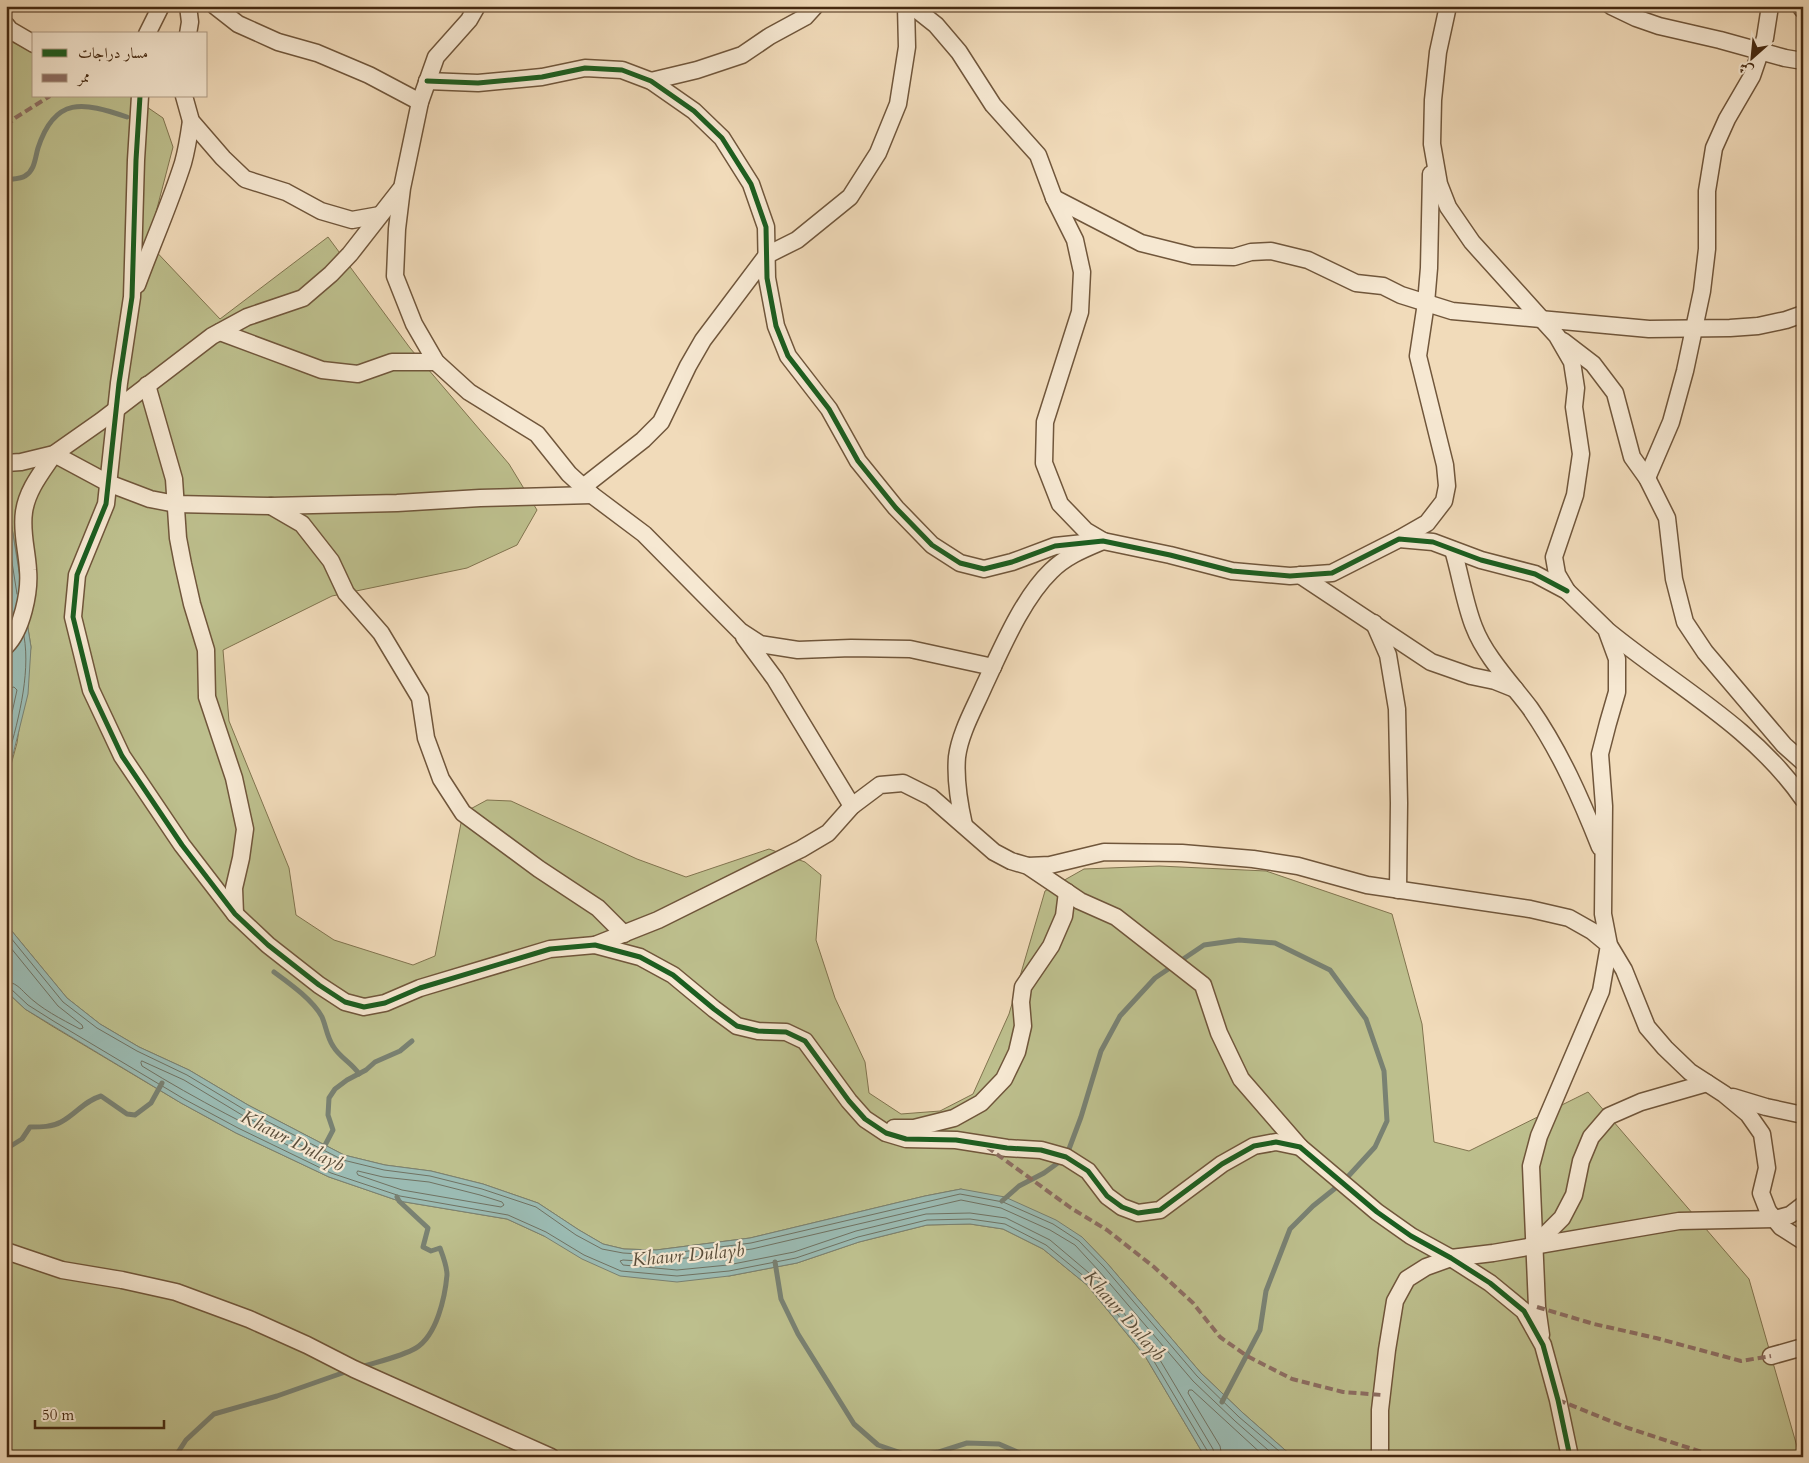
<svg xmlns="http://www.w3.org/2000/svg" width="1809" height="1463" font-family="Cardo,Amiri,serif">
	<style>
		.green { fill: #bdbf8d; stroke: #81744f }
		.water { fill: #9bbbb3; stroke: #798172 }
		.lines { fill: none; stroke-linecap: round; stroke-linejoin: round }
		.shore { stroke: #707262; stroke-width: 1 }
		.stream { stroke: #798172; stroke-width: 5 }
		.minor-casing { stroke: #70563b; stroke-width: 19 }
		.minor { stroke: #f6e8d2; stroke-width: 16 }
		.quiet { stroke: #8d6e63; stroke-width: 4; stroke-dasharray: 8 4; stroke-linecap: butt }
		.cycleway-casing { stroke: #f6e8d2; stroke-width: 8 }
		.cycleway { stroke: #1b5e20; stroke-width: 5 }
		.labels { text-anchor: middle; stroke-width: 4.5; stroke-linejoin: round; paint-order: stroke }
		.water-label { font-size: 19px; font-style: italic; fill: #5a4e3a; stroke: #f6e8d2 }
	</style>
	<rect width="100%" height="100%" fill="#f1dbba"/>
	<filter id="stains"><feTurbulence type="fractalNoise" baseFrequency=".004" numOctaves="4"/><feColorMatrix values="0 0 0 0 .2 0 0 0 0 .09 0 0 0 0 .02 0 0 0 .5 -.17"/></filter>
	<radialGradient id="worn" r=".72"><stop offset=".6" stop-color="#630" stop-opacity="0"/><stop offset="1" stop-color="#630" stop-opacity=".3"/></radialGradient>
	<!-- green -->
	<g class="green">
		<polygon points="6,39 34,53 34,96 131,96 163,118 173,147 148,243 220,319 328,237 410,348 509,464 537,510 517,545 467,568 332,596 223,650 229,721 289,868 296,915 334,940 413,965 435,956 463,813 487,800 511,801 637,859 686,877 769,849 805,862 821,875 816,940 835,998 865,1062 869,1093 901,1114 940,1111 973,1094 1009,1014 1045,891 1084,869 1159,866 1266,871 1392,914 1422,1024 1434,1142 1469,1151 1588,1092 1749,1279 1800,1457 1293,1457 1243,1413 1201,1373 1107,1263 1082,1237 961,1189 925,1196 750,1238 656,1250 624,1249 603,1244 579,1230 538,1203 483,1184 431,1171 385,1165 344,1155 248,1105 189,1070 139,1047 100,1024 67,998 6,924 6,783 17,743 31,647 6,490"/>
		<polygon points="6,991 25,1009 52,1026 181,1103 236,1133 329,1177 399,1201 507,1219 544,1236 729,1276 797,1263 859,1242 927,1225 970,1224 1003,1229 1043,1249 1087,1285 1145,1356 1205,1457 6,1457"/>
	</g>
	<!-- water -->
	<g class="water">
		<polygon points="6,490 31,647 28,694 6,783 6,696 11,657 6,641"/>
		<polygon points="6,924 67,998 100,1024 139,1047 189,1070 248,1105 344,1155 385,1165 431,1171 483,1184 538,1203 579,1230 603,1244 624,1249 656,1250 750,1238 925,1196 961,1189 1005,1197 1056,1220 1082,1237 1107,1263 1201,1373 1243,1413 1293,1457 1205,1457 1145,1356 1087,1285 1043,1249 1003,1229 970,1224 927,1225 859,1242 797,1263 729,1276 677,1282 620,1276 582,1259 544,1236 507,1219 399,1201 329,1177 236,1133 181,1103 25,1009 6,991"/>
	</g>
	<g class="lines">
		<!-- shore -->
		<g class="shore">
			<polyline points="6,524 17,594"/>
			<polyline points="6,689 14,687 17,690 6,740"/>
			<path d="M 6,764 C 17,725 31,676 24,636"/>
			<polyline points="6,932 63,1002 97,1028 137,1051 187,1075 245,1110 343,1160 384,1170 430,1176 482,1189 536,1207 576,1235 602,1249 623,1253 657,1255 751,1243 960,1194 1003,1202 1053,1224 1079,1241 1104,1267 1197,1376 1239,1417 1286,1457"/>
			<path d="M 6,942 L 58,1006 L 82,1025 L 83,1028 L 80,1029 C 61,1019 41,1009 26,994 C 20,988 15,982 6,982"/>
			<polyline points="6,988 11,989 28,1005 55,1022 184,1099 238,1128 331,1173 400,1196 508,1215 546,1232 584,1255 621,1271 677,1276 729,1271 796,1258 858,1237 927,1220 970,1219 1005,1224 1046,1245 1091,1282 1149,1353 1208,1452 1209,1457"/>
			<path d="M 142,1061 L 184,1080 L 242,1115 L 314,1152 L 315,1156 L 312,1157 C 254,1129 197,1100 142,1066 L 141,1063 Z"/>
			<polygon points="358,1171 383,1177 429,1182 480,1195 502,1202 504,1205 501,1207 402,1190 358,1175 357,1173"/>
			<polyline points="1215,1457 1213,1449 1154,1350 1095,1278 1050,1240 1006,1218 970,1213 926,1214 856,1231 794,1252 728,1265 677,1270 623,1265 620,1261 623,1260 657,1262 752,1249 961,1200 1001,1208 1050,1230 1075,1245 1099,1271 1193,1381 1235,1421 1276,1457"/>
			<polyline points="1222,1457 1220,1446 1188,1393 1189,1390 1192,1390 1265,1457"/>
		</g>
		<!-- stream -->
		<g class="stream">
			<path d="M 6,180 C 12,179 21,179 25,176 C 35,170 35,158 38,148 C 55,96 83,102 127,117"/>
			<path d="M 274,972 C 289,983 313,1000 322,1017 C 326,1026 327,1037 333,1046 C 340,1058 352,1063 359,1074"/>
			<path d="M 6,1149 L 22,1139 L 30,1127 C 41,1127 52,1127 61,1122 C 76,1114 84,1101 101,1096 L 127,1114 L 135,1115 L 151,1103 L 162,1083"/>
			<polyline points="323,1149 333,1130 328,1115 329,1098 335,1089 347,1080 366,1070 375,1062 400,1051 412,1041"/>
			<polyline points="1002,1201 1019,1186 1044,1173 1066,1157 1081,1117 1101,1051 1120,1016 1155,978 1204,945 1239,940 1275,943 1330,970 1366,1019 1384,1071 1387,1121 1375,1147 1343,1182 1313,1206 1290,1229 1266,1291 1260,1330 1222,1402"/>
			<polyline points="775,1262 781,1299 798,1334 854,1424 878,1445 910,1456 939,1452 967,1443 999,1444 1029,1457"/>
			<path d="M 361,1367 C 377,1362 403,1356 416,1348 C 437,1335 445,1297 447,1275 C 447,1266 443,1256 440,1248 L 431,1251 L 423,1247 L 428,1228 L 399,1201 L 397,1197"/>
			<polyline points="175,1457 186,1440 214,1414 277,1396 348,1371"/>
		</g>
		<!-- minor casing -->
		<g class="minor-casing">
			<g id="minor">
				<polyline points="188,6 190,22 188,34"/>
				<polyline points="215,6 238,24 278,42 317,53 369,75 420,102"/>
				<polyline points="477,6 469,20 436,57 420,102 402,188 397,229 395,276 414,324 436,362 469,392 537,434 569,474 592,495 644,534 740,631 760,644 798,650 851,648 910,649 993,667"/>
				<path d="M 912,6 L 936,25 L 959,52 L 993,105 L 1038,155 L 1054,198 L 1075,240 L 1082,272 L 1080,312 L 1045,422 L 1044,463 L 1060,504 L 1086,531 L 1103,541 C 1084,549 1066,556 1051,571 C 1022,599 1001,650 984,686 C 974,709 960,733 957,757 C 955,781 959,803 964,825"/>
				<polyline points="1448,6 1438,52 1433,100 1432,144 1439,184 1448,207 1472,242 1557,336 1572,362 1576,388 1574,407 1581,454 1575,495 1554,557 1557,574 1567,591 1606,629 1617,659 1617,692 1608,723 1600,754 1604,806 1603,914 1609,945 1624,970 1647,1027 1665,1048 1690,1072 1724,1094 1748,1114 1762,1134 1767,1168 1761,1193 1768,1211 1781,1227 1803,1241"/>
				<polyline points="1611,6 1636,18 1659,26 1720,40 1785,58 1803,61"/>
				<polyline points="1800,6 1803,10"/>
				<polyline points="6,25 10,30 34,44"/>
				<polyline points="147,34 161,6"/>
				<polyline points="427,81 478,83 542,77 585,68 622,70 651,81 694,111 722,138 751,184 766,227 767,278 776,326 788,356 829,409 858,461 896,508 932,545 960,563 984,569 1012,562 1055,546 1103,541 1170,555 1232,571 1290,576 1332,573 1399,539 1433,542 1481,560 1535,574 1567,591"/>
				<polyline points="651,81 697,70 742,55 770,36 805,17 815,6"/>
				<polyline points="140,96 136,160 132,297 119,383 106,504 77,575 73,617 91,690 122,756 182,845 235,914 268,945 319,985 345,1002 364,1007 385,1003 420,988 550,949 595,945 640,957 673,975 714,1009 737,1026 758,1031 786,1032 805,1041 849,1101 865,1119 886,1133 906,1139 956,1140 1007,1148 1041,1150 1066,1157 1088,1171 1107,1196 1122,1207 1138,1213 1160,1210 1222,1164 1254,1146 1276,1142 1300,1147 1377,1212 1411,1236 1451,1258 1490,1283 1524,1311 1543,1345 1558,1400 1570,1457"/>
				<polyline points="184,96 191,121 223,158 245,179 286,192 321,211 352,220 380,215"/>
				<polyline points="1054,198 1141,243 1193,256 1234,257 1251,252 1271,251 1308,260 1356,283 1383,286 1401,295 1452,311 1649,329 1730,328 1758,326 1786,320 1803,314"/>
				<path d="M 137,285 C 152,244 170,204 183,163 C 187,149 189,135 191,121"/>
				<polyline points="220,332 322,370 358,374 392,362 436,362"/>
				<polyline points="1563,341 1593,364 1615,393 1632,457 1647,478 1667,518 1674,579 1685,622 1705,652 1784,745 1803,762"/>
				<polyline points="147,385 174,479 178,538 183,564 192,604 206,650 207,697 234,778 245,829 241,858 234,888 235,914"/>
				<polyline points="54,454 108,483 150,499 176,504 271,506 397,503 480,498 592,495"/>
				<polyline points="6,463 21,462 54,454 101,421 212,336 247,317 303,298 331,274 350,254 400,190"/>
				<polyline points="1647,478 1671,422 1685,371 1702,291 1707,249 1707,191 1714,148 1727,119 1752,76 1765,38 1770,6"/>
				<polyline points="583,487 643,440 661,422 688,366 703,340 767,255 797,240 850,197 878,153 898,104 907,47 906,6"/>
				<polyline points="271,506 302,524 331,561 346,593 381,633 420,698 426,738 441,779 463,813 539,869 598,908 624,934"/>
				<polyline points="1399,539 1427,523 1444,501 1447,486 1445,465 1418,356 1426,303 1429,268 1431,174"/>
				<path d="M 1453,550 C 1460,573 1465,605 1474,627 C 1485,656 1511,683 1530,708 C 1560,751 1581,799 1600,847"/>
				<polyline points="1300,575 1431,662 1471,676 1495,681 1515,689"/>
				<polyline points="1374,623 1388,655 1397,709 1399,803 1398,890"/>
				<path d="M 1608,631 C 1674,685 1753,727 1803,799"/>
				<polyline points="744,637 775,679 852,806"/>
				<path d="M 6,646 C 22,630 30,592 28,570 C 27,550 21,532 24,512 C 27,490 42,472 54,454"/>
				<polyline points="1028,866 1050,865 1104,852 1182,853 1253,859 1298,866 1367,885 1530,909 1569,918 1592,931 1609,945 1601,991 1539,1136 1531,1166 1537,1307 1541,1335"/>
				<polyline points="595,945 658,920 801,849 828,833 852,806 880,785 903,783 931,797 994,852 1011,861 1028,866 1080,901 1116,917 1203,985 1219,1033 1241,1079 1300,1147"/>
				<polyline points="1733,1097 1766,1107 1803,1115"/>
				<polyline points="894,1128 914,1128 954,1118 981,1103 1004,1079 1017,1052 1023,1026 1021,1002 1023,987 1051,946 1064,916 1067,892"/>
				<polyline points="1534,1246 1562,1218 1574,1195 1581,1161 1591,1137 1609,1116 1641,1102 1707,1083"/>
				<polyline points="6,1251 62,1270 122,1280 176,1292 249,1319 307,1345 354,1369 551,1457"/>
				<polyline points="1771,1356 1803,1347"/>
				<polyline points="1380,1457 1380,1410 1387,1350 1395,1301 1407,1279 1426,1267 1451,1258 1493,1253 1679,1221 1775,1219 1790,1215 1803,1205"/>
			</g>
		</g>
		<!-- minor -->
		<use href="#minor" class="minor"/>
		<!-- quiet -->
		<g class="quiet">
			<polyline points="6,126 15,118 50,96"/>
			<polyline points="987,1147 1071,1208 1107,1230 1154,1267 1193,1303 1220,1337 1247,1356 1292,1379 1343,1392 1382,1395"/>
			<polyline points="1537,1307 1594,1324 1656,1338 1741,1361 1771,1356"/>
			<polyline points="1558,1400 1628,1428 1717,1457"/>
		</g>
		<!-- cycleway casing -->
		<g class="cycleway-casing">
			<g id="cycleway">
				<polyline points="427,81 478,83 542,77 585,68 622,70 651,81 694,111 722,138 751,184 766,227 767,278 776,326 788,356 829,409 858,461 896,508 932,545 960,563 984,569 1012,562 1055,546 1103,541 1170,555 1232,571 1290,576 1332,573 1399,539 1433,542 1481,560 1535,574 1567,591"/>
				<polyline points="140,96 136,160 132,297 119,383 106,504 77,575 73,617 91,690 122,756 182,845 235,914 268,945 319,985 345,1002 364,1007 385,1003 420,988 550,949 595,945 640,957 673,975 714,1009 737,1026 758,1031 786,1032 805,1041 849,1101 865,1119 886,1133 906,1139 956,1140 1007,1148 1041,1150 1066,1157 1088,1171 1107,1196 1122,1207 1138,1213 1160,1210 1222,1164 1254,1146 1276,1142 1300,1147 1377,1212 1411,1236 1451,1258 1490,1283 1524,1311 1543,1345 1558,1400 1570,1457"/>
			</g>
		</g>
		<!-- cycleway -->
		<use href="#cycleway" class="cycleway"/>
	</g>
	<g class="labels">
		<!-- water labels -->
		<g class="water-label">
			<text transform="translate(293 1140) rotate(27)" y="7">Khawr Dulayb</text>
			<text transform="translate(688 1254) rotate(-5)" y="7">Khawr Dulayb</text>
			<text transform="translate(1125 1315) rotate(49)" y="7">Khawr Dulayb</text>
		</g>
	</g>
	<!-- margin -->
	<rect width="1809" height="1463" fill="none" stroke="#f1dbba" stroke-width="25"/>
	<rect x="8" y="8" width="1794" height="1448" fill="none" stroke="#452911" stroke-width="2.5"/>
	<rect x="12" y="12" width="1784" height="1438" fill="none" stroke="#452911"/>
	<!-- legend -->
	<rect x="32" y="32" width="175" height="65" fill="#f6e8d2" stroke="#af9c85"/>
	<rect x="42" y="49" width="25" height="8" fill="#1b5e20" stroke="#af9c85"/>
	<text x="78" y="58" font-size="15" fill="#452911">مسار دراجات</text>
	<rect x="42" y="74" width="25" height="8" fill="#8d6e63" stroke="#af9c85"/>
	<text x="78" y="82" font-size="15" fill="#452911">ممر</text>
	<!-- north arrow -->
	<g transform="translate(1752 58) rotate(207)" stroke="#f6e8d2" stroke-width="4" paint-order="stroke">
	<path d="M0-4L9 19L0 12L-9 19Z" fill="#452911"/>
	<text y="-8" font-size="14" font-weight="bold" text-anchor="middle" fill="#452911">ش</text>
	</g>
	<!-- scale -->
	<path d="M35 1420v8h129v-8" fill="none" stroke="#452911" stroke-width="2.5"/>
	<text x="42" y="1420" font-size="15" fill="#452911" stroke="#f6e8d2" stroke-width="4" paint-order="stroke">50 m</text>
	<rect width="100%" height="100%" filter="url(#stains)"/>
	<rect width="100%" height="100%" fill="url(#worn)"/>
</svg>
